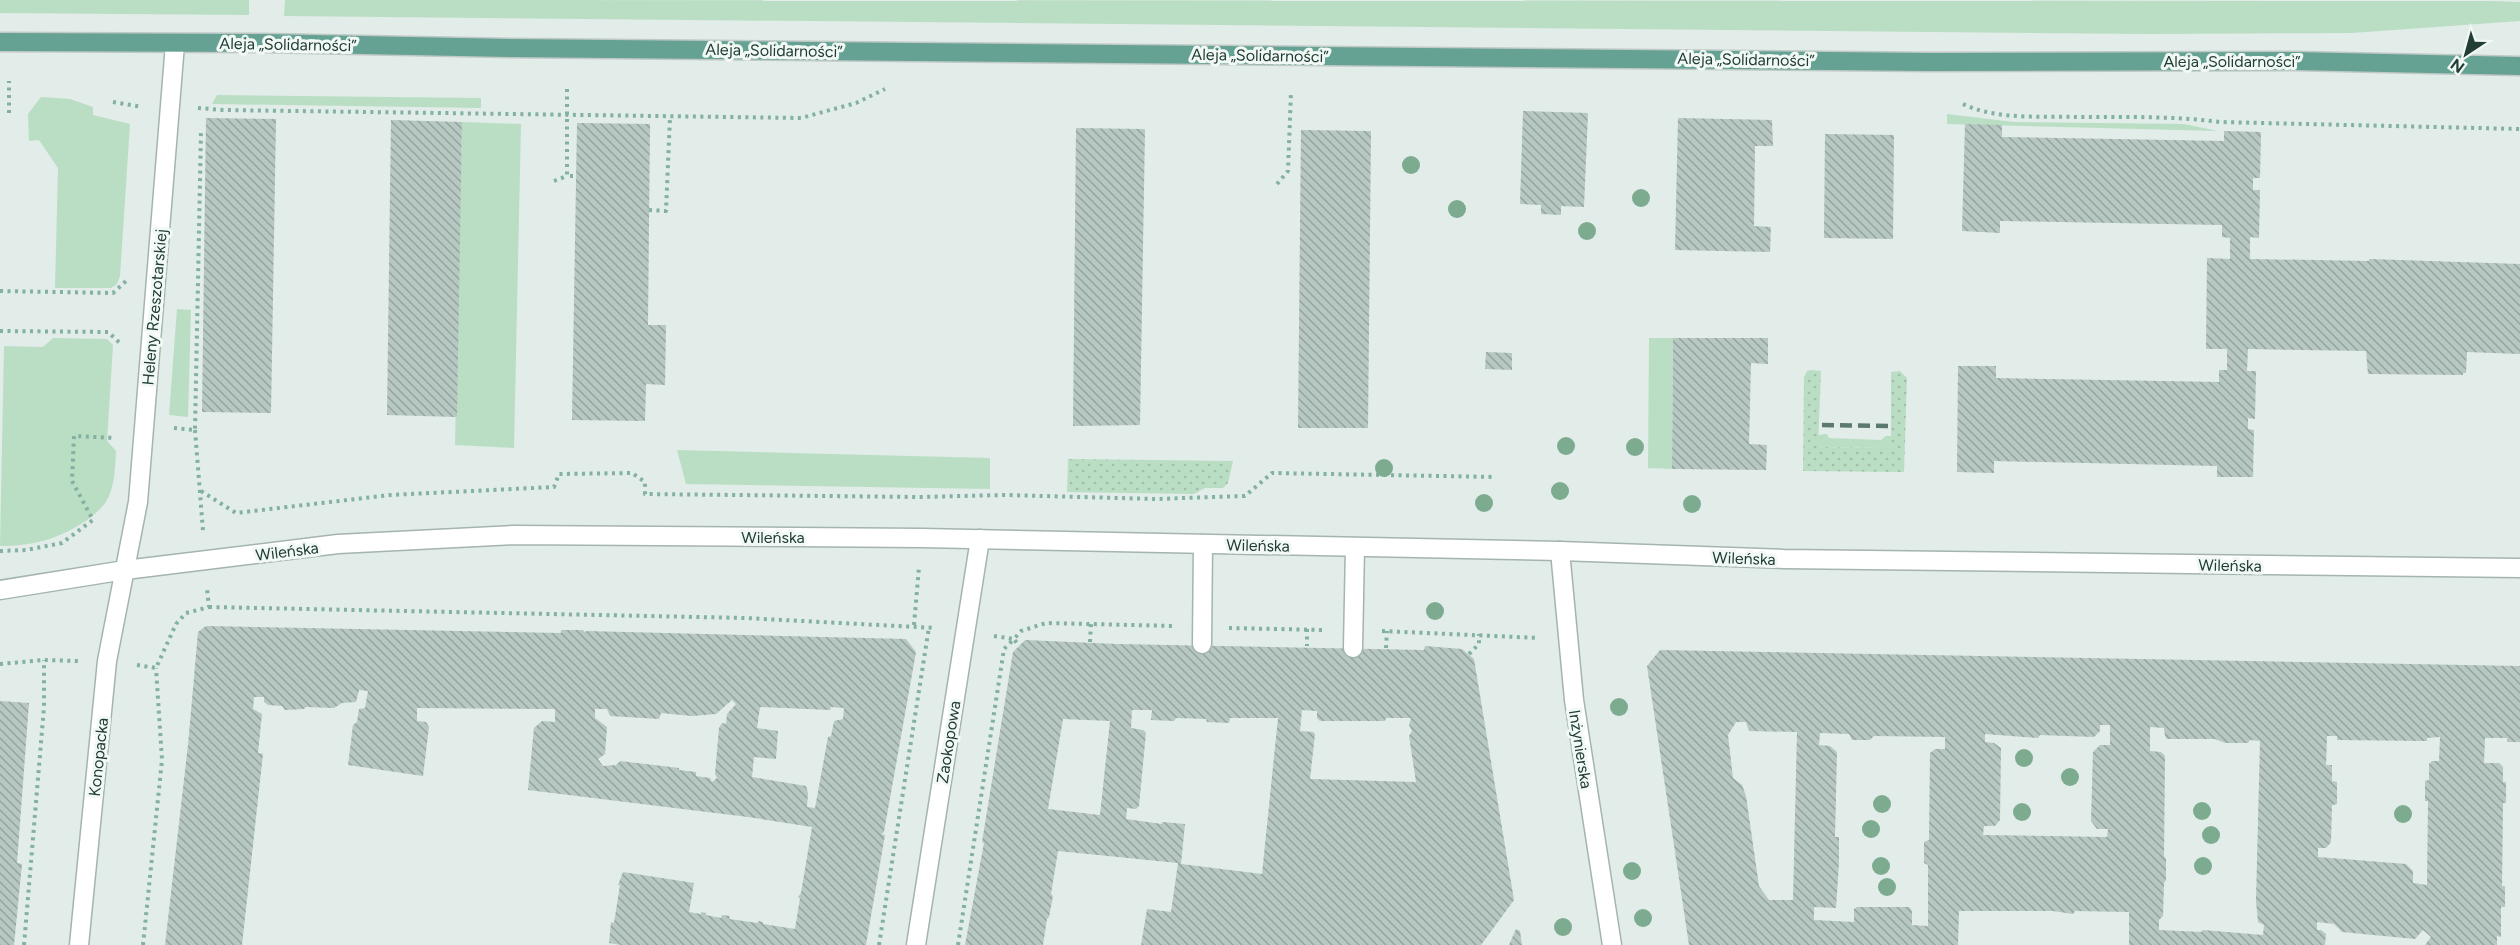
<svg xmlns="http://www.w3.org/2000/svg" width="2520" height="945" font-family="Figtree,sans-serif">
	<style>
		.grass { fill: #badec4 }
		.park { fill: url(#park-dots) }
		.building { fill: url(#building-back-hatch); fill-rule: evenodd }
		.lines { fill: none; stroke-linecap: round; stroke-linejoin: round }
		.minor-casing { stroke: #a4b4af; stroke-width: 21 }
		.major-casing { stroke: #c1c9c7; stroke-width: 21 }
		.path { stroke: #82b0a2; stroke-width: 4; stroke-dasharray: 3 4.5; stroke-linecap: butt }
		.minor { stroke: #fff; stroke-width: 18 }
		.major { stroke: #65a293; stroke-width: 18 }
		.rail { stroke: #5c7971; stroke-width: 4.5; stroke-dasharray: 12 6; stroke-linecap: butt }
		.tree { fill: #7dab90 }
		.labels { text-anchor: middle; stroke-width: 6; stroke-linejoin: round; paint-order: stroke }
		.street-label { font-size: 16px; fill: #213d36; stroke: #f2f9f5 }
	</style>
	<defs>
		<pattern id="park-dots" width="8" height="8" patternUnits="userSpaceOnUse" patternTransform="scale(1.5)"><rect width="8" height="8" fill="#badec4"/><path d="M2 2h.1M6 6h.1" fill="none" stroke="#a0bfa9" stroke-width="1.8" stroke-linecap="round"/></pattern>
		<pattern id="building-back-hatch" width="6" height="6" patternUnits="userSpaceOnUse" patternTransform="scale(1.5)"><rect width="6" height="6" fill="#b7c7c1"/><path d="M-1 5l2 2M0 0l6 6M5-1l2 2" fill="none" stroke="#94a39e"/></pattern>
	</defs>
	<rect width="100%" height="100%" fill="#e2ece8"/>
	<!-- grass -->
	<g class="grass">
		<polygon points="0,0 249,0 249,15 0,13"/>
		<polygon points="285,0 2490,1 2520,2 2520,21 2352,33 2148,34 284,16"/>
		<polygon points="217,95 481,98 481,108 212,104"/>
		<polygon points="41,97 70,99 93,107 93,115 130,124 120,276 117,284 111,288 55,288 58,168 39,140 29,141 28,114"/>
		<polygon points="1947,114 2014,122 2184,124 2218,131 1947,124"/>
		<polygon points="462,122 521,124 514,448 455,445"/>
		<polygon points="177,309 191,310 188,417 169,415"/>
		<path d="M 53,338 L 107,339 L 113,345 L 107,441 L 116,451 C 115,467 115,482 109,496 C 104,507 96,513 87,520 C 59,539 34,546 0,546 L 4,346 L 43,347 Z"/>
		<polygon points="1649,338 1673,338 1672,469 1648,468"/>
		<polygon points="1827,434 1829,438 1881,440 1886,436 1891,436 1891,448 1818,447 1818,435"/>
		<polygon points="677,450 990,458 990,489 686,484"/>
	</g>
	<!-- park -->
	<g class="park">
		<polygon points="1811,370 1821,371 1818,447 1891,448 1891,372 1900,371 1907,378 1904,472 1803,471 1804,377 1807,371"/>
		<polygon points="1068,459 1233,461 1228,483 1223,488 1205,488 1194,494 1067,492"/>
	</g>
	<!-- building -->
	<g class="building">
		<polygon points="1523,111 1588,113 1584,207 1561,206 1561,215 1541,214 1541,205 1520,204"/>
		<polygon points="206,118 276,119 271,413 202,412"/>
		<polygon points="1678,118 1772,120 1773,146 1755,146 1754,226 1771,227 1770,252 1675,250"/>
		<polygon points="391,120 462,122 457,417 387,415"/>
		<polygon points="577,123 650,124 648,325 666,325 665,385 646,384 645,421 572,420"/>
		<polygon points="1965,124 2002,125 2002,137 2224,141 2224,131 2261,132 2260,178 2253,178 2253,190 2260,190 2259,238 2250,237 2250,259 2369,261 2369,259 2520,264 2520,354 2467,352 2466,373 2463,373 2463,375 2368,374 2366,351 2248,349 2247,371 2256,371 2255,419 2248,418 2248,429 2254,430 2253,477 2217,477 2217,466 1994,461 1994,473 1957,472 1958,366 1996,366 1996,378 2219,382 2219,370 2227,370 2227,349 2206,349 2207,258 2230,259 2230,238 2222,237 2222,225 2000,221 2000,233 1962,231"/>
		<polygon points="1076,128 1145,129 1140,425 1073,426"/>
		<polygon points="1301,130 1371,131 1368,428 1298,428"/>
		<polygon points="1825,134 1894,135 1893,239 1824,238"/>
		<polygon points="1673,338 1768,338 1768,364 1751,363 1749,444 1767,445 1766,470 1672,469"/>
		<polygon points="1486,352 1512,353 1512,370 1485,369"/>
		<path d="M 206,626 L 561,633 L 561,630 L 583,630 L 585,632 L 587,631 L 906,639 L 916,652 L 884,832 L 881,834 L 885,835 L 866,945 L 621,945 L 609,943 L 611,922 L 614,923 L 620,885 L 618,885 L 623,872 L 694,883 L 689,912 L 701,914 L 701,912 L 706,913 L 706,915 L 721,918 L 722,915 L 730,916 L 729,919 L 758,923 L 758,921 L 763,922 L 763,924 L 795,929 L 800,898 L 798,897 L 801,893 L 812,827 L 748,817 L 528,790 L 534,728 L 542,721 L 555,722 L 555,709 L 417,708 L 417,721 L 426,722 L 429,727 L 423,776 L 348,765 L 353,725 L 357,722 L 359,709 L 365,708 L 368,691 L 359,690 L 356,702 L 342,703 L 334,708 L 306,707 L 304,709 L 285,710 L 282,706 L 268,705 L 264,702 L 264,697 L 254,697 L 253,709 L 262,714 L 258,753 L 263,754 L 242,945 L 165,945 L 188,745 L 198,632 ZM 732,700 L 736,704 L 727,714 L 726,724 L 722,723 L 719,728 L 715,774 L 717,778 L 712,782 L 710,778 L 696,776 L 696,772 L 679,770 L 679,768 L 620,761 L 616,765 L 603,766 L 598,759 L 605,754 L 607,727 L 595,718 L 595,709 L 607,709 L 610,716 L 659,719 L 661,713 L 692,716 L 716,714 ZM 760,707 L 830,710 L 831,707 L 844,708 L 843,719 L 834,721 L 831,736 L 828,737 L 815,808 L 807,807 L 808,793 L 806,786 L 752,777 L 754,757 L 776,759 L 778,731 L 757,728 Z"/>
		<path d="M 1025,640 L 1117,644 L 1424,650 L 1425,646 L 1462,649 L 1474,659 L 1514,900 L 1481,945 L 1141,945 L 1147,909 L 1171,912 L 1178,863 L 1058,851 L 1051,894 L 1053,896 L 1049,917 L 1047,919 L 1043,945 L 965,945 L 984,843 L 982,842 L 1013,652 ZM 1132,710 L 1152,710 L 1151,720 L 1174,721 L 1176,718 L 1206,719 L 1207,722 L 1229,723 L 1230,718 L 1278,718 L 1262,874 L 1181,864 L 1185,824 L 1162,822 L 1162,824 L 1126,819 L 1127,808 L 1136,809 L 1139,806 L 1146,733 L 1143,730 L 1131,728 ZM 1302,710 L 1317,711 L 1317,718 L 1320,721 L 1385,721 L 1386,718 L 1411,718 L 1409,725 L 1412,731 L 1409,736 L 1416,782 L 1310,779 L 1315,734 L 1313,732 L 1300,731 ZM 1063,719 L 1110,721 L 1100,815 L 1048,809 Z"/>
		<path d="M 1660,650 L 2520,666 L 2520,742 L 2507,742 L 2507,738 L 2485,738 L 2484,763 L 2499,763 L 2503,767 L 2503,782 L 2506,782 L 2506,803 L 2503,803 L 2502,886 L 2505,886 L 2505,907 L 2501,907 L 2501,937 L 2497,936 L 2497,945 L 2425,945 L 2431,937 L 2423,930 L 2415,939 L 2342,932 L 2334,924 L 2317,922 L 2317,930 L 2321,930 L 2326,934 L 2325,945 L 2129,945 L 2129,912 L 2075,911 L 2073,914 L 2053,911 L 1959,911 L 1958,945 L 1689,945 L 1647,666 ZM 1736,722 L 1746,722 L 1749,731 L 1797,732 L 1793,900 L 1769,900 L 1759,886 L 1746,796 L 1742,785 L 1733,778 L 1728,735 ZM 2100,725 L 2110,725 L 2110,745 L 2100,745 L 2093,752 L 2091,821 L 2097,829 L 2108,829 L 2107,837 L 1983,835 L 1984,826 L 1995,826 L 2000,820 L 2001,748 L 1994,743 L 1985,742 L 1985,734 L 2038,738 L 2040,735 L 2094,737 L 2100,731 ZM 2150,727 L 2164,728 L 2165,736 L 2167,739 L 2215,739 L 2225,743 L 2248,743 L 2250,740 L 2260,741 L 2256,901 L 2258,922 L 2264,925 L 2263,935 L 2203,930 L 2201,932 L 2159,930 L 2159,920 L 2163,916 L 2164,883 L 2166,880 L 2166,859 L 2164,856 L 2165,756 L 2161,752 L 2150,751 ZM 1820,733 L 1849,734 L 1852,740 L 1870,740 L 1874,736 L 1945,737 L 1945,749 L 1935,749 L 1930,753 L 1929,840 L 1924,842 L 1924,863 L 1928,865 L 1928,926 L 1912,925 L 1912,911 L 1909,907 L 1857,907 L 1854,909 L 1854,922 L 1814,920 L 1814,907 L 1836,908 L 1839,863 L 1839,837 L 1835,837 L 1837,752 L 1830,746 L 1819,745 ZM 2327,736 L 2337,736 L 2337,740 L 2427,741 L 2427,738 L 2440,737 L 2439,761 L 2432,761 L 2429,764 L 2429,780 L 2425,781 L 2425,801 L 2428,801 L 2427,885 L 2413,883 L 2413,871 L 2406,864 L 2318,857 L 2318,848 L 2326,848 L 2331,842 L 2332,805 L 2337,804 L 2337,782 L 2332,781 L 2332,765 L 2326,765 Z"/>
		<polygon points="0,701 29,703 17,863 22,864 14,945 0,945"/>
		<polygon points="1516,929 1520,931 1522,945 1509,945"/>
	</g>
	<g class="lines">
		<!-- minor casing -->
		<g class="minor-casing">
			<g id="minor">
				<polyline points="1560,551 1574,700 1612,945"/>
				<polyline points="0,590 125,570 338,544 513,535 922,538 1560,551 1784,559 2520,568"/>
				<polyline points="1202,644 1203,544"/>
				<polyline points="1353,648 1355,547"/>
				<polyline points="79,945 107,661 138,502 175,44"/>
				<polyline points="916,945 980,539"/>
			</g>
		</g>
		<!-- major casing -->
		<g class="major-casing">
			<polyline id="major" points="0,42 265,43 509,48 1930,62 2295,61 2520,66"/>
		</g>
		<!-- path -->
		<g class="path">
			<polyline points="567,89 567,176 577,176"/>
			<polyline points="113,102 142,107"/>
			<path d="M 1963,104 C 1996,120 2040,116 2077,117 C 2125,117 2173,116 2220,122 L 2520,129"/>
			<polyline points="198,108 223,110 801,118 856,103 885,89"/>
			<polyline points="9,113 9,81"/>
			<polyline points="554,181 567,176"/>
			<polyline points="1277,184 1288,171 1291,92"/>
			<polyline points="649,210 666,211 670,117"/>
			<polyline points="0,291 113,293 126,281"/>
			<polyline points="0,331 108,332 121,344"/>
			<polyline points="174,428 195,430 201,131"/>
			<polyline points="195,430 203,531"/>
			<polyline points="201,491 236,513 390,495 554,487 559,474 632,473 645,482 645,494 919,497 1005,495 1156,499 1245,496 1272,473 1496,477"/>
			<polyline points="0,551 26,550 62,543 93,520 72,481 74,436 114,438"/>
			<polyline points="209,607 745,618 936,628"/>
			<polyline points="914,625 919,567"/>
			<polyline points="1229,628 1324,630"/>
			<polyline points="1307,629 1307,646"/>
			<polyline points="1382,631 1539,638"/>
			<polyline points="994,636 1014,639 1021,631 1046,623 1174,626"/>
			<polyline points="1090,642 1091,624"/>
			<polyline points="1386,648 1387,631"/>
			<polyline points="1469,654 1479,644 1479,634"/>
			<polyline points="0,664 44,660 78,661"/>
			<polyline points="137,665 156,668 176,624 186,613 209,607 207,589"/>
			<polyline points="24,945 44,707 44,660"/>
			<polyline points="143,945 162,760 156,668"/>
			<polyline points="879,945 929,627"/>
			<polyline points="958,945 1004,649 1014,639 1019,646"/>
		</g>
		<!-- minor -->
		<use href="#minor" class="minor"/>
		<!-- major -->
		<use href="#major" class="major"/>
		<!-- rail -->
		<polyline class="rail" points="1822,425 1889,426"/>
	</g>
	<!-- trees -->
	<g class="tree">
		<circle cx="1411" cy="165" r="9"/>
		<circle cx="1641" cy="198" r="9"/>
		<circle cx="1457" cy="209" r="9"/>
		<circle cx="1587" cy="231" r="9"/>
		<circle cx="1566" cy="446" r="9"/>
		<circle cx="1635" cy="447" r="9"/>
		<circle cx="1384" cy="468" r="9"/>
		<circle cx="1560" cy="491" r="9"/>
		<circle cx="1484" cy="503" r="9"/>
		<circle cx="1692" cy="504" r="9"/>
		<circle cx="1435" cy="611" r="9"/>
		<circle cx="1619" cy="707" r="9"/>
		<circle cx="2024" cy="758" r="9"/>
		<circle cx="2070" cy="777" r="9"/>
		<circle cx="1882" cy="804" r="9"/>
		<circle cx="2202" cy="811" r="9"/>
		<circle cx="2022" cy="812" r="9"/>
		<circle cx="2403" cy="814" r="9"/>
		<circle cx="1871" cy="829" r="9"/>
		<circle cx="2211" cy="835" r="9"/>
		<circle cx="1881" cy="866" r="9"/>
		<circle cx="2203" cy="866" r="9"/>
		<circle cx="1632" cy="871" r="9"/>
		<circle cx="1887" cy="887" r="9"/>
		<circle cx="1643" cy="918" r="9"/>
		<circle cx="1563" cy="927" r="9"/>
	</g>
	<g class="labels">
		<!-- street labels -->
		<g class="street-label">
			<text transform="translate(288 44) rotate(1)" y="6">Aleja „Solidarności”</text>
			<text transform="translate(774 50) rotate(1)" y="6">Aleja „Solidarności”</text>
			<text transform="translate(1260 55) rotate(1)" y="6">Aleja „Solidarności”</text>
			<text transform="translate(1746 59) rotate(1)" y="6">Aleja „Solidarności”</text>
			<text x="2232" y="67">Aleja „Solidarności”</text>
			<text transform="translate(154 307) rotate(-85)" y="6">Heleny Rzeszotarskiej</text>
			<text x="773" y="543">Wileńska</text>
			<text transform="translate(1258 545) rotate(1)" y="6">Wileńska</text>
			<text transform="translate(287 551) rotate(-7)" y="6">Wileńska</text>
			<text transform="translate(1744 558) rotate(2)" y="6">Wileńska</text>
			<text transform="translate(2230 565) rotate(1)" y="6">Wileńska</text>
			<text transform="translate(948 742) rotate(-81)" y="6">Zaokopowa</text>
			<text transform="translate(1581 749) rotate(81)" y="6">Inżynierska</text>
			<text transform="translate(98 757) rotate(-84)" y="6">Konopacka</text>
		</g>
	</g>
	<!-- north arrow -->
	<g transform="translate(2466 54) rotate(216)" stroke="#f2f9f5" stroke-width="4.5" paint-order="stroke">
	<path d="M0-4.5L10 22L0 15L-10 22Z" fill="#213d36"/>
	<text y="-9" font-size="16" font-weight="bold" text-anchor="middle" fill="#213d36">N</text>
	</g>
</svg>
